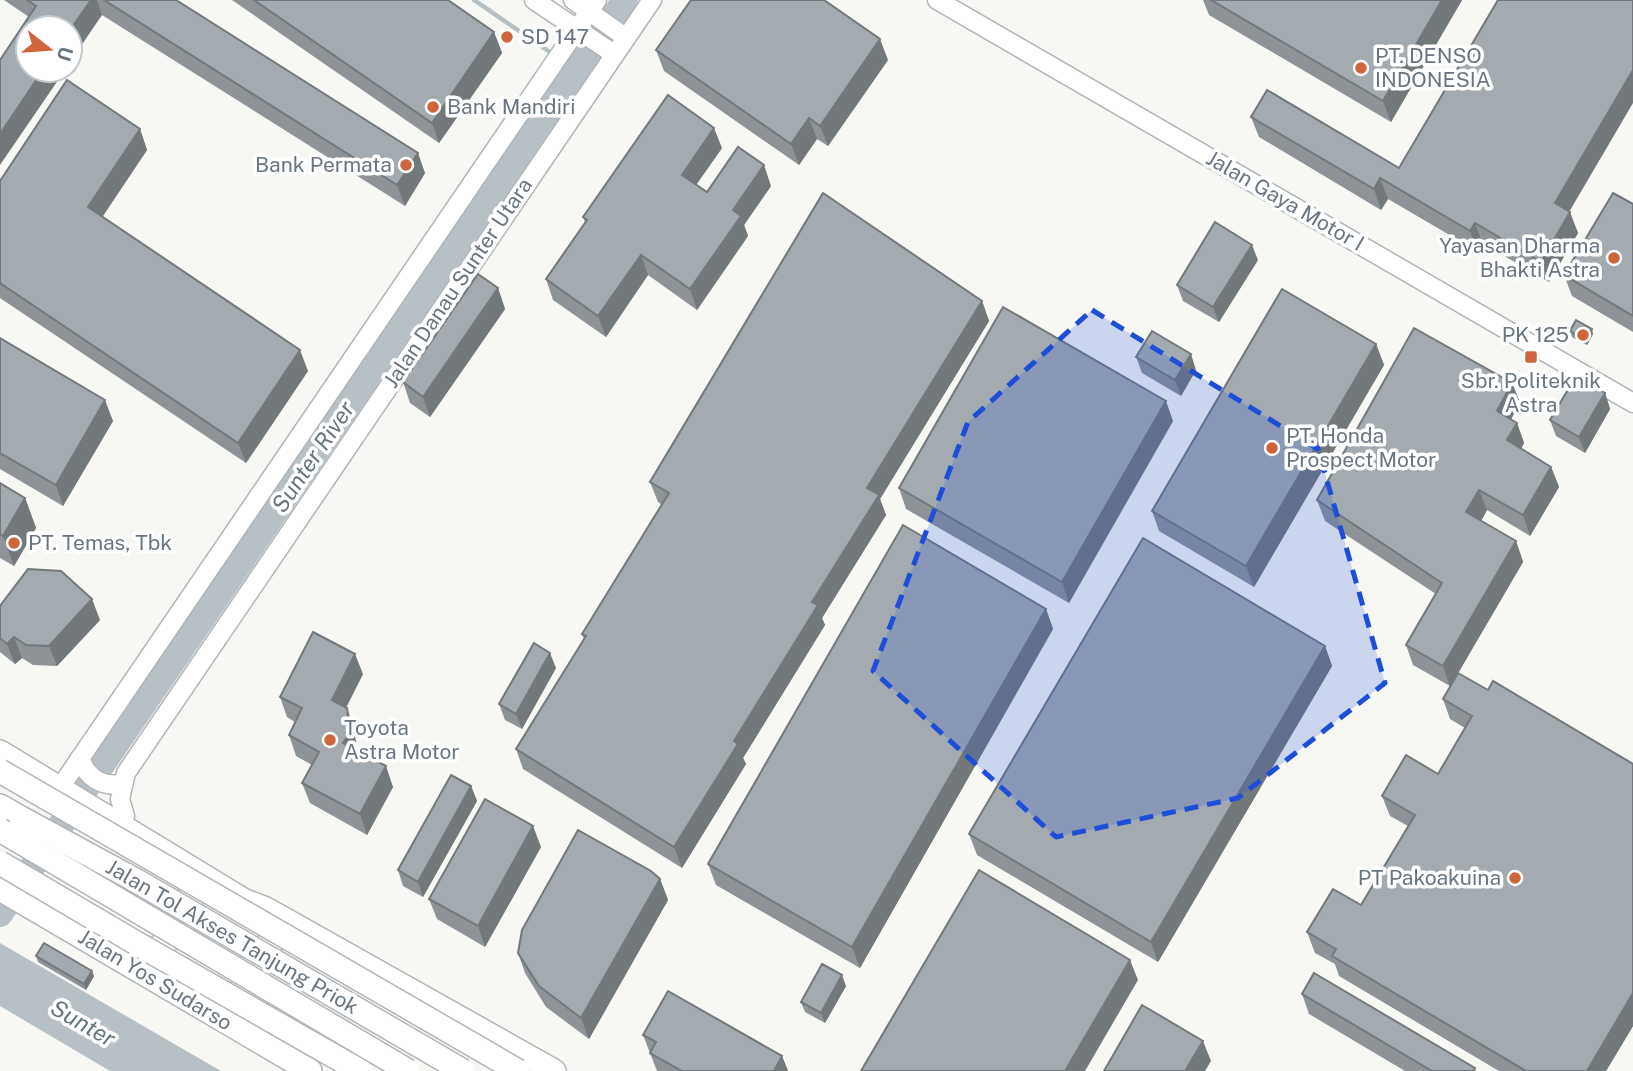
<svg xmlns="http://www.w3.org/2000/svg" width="1633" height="1071" font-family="'Public Sans',sans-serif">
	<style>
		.water { fill: #b7c0c5 }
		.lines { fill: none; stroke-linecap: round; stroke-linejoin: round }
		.stream { stroke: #b7c0c5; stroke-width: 4.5 }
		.river { stroke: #b7c0c5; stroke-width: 26 }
		.secondary-casing { stroke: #b1b5ba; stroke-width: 21 }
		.highway-casing { stroke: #b2b5b8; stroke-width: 26 }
		.secondary { stroke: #fff; stroke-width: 18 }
		.highway { stroke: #fff; stroke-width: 23 }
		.highway-bridge-casing { stroke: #b2b5b8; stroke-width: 26; stroke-linecap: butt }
		.highway-bridge { stroke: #fff; stroke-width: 23 }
		.wall { fill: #8d9397 }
		.shaded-wall { fill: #73787b }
		.building { fill: #a4abb0; stroke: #73787b; stroke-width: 2 }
		.marked { fill: #1d4ed8; fill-opacity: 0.2; stroke: #1d4ed8; stroke-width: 5; stroke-dasharray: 14 9; stroke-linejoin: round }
		.poi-dot { fill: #d0643b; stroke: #fff; stroke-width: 2.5 }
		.labels { text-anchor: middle; stroke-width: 7; stroke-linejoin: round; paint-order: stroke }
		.poi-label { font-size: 21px; fill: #697682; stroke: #fff; text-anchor: start }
		.street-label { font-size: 21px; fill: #697682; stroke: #fff }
		.water-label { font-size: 23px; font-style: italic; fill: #65767e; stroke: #fff }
	</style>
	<rect width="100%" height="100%" fill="#f7f7f4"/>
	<!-- water -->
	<polygon class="water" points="0,943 221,1071 110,1071 0,1006"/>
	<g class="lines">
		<!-- stream -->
		<g class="stream">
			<polyline points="474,0 554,55"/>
			<polyline points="561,60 577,71"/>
		</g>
		<!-- river -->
		<polyline class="river" points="0,914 625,0"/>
		<!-- secondary casing -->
		<g class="secondary-casing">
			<g id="secondary">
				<polyline points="534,0 614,54"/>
				<polyline points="573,0 625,37"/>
				<polyline points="937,0 1633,403"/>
				<path d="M 80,758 C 87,778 101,787 122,784"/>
				<polyline points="66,779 597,0"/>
				<polyline points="125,816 120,799 126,773 652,0"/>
			</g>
		</g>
		<!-- highway casing -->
		<g class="highway-casing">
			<g id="highway">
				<polyline points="0,752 245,901 266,909 554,1071"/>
				<polyline points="0,806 21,818"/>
				<polyline points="0,889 310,1071"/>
				<path d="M 135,956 C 174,949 207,906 183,868"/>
				<path d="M 247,1019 C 232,981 257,932 301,934"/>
			</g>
		</g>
		<!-- secondary -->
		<use href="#secondary" class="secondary"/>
		<!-- highway -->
		<use href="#highway" class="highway"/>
		<!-- highway-bridge casing -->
		<g class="highway-bridge-casing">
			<g id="highway-bridge">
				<polyline points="0,771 518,1071"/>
				<polyline points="21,818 137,881 463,1071"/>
				<polyline points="0,830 408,1071"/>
				<polyline points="0,863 136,943 360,1071"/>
			</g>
		</g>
		<!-- highway-bridge -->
		<use href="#highway-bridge" class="highway-bridge"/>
	</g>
	<!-- wall -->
	<g class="wall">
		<polygon points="4,0 176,0 425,173 405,206 102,15 29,17"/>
		<polygon points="232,0 448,0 494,32 502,53 439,143"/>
		<polygon points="1203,0 1462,0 1391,122 1209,15"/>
		<polygon points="656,50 888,60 828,146 817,139 799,165 664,71"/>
		<polygon points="1251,117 1399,168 1569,212 1578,233 1549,282 1482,243 1477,251 1388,199 1381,210 1259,137"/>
		<polygon points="140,129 147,150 102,217 308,371 246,463 0,298 0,181"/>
		<polygon points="722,148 696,185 707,192 771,186 744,225 748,236 697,310 648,275 606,337 553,300 546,279 585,222 583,217"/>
		<polygon points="1633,204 1633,332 1572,296 1564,275"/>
		<polygon points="1258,260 1219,322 1183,301 1177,285"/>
		<polygon points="498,288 505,309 430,417 410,403 403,382"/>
		<polygon points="982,301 989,321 880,499 886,515 822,618 825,625 743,758 746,764 682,868 523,769 516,749 584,639 582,634 662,505 658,502 650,482"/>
		<polygon points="1570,331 1593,334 1587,345 1572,337"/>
		<polygon points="0,338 113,421 63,506 0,469"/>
		<polygon points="1376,344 1384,365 1254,587 1159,531 1152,511"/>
		<polygon points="1136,357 1196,370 1181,396 1142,373"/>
		<polygon points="1512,383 1520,403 1511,419 1517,423 1524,443 1521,449 1551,467 1559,487 1530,536 1487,510 1481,521 1516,541 1523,562 1458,673 1633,1026 1606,1071 1499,1071 1339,976 1335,964 1315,953 1307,932 1361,905 1408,826 1390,816 1382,796 1438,774 1465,728 1450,719 1443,699 1450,686 1413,665 1406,645 1436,594 1325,521 1317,500"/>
		<polygon points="1605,393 1610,409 1585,453 1556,436 1550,420"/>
		<polygon points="1173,421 1069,603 906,509 899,488"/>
		<polygon points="0,483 25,498 36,528 14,566 0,558"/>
		<polygon points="0,606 100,620 57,666 33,665 22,658 15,664 0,652"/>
		<polygon points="1046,609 1053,629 860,968 716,885 708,864"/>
		<polygon points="1325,646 1332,666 1158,962 977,855 969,834"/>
		<polygon points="556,668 522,729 505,720 499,704"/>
		<polygon points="363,674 346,708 354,729 357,751 393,787 367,835 310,803 302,783 312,765 296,756 289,735 295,722 287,717 280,697"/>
		<polygon points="471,786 477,801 423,897 403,886 398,870"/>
		<polygon points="541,847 485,947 437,919 429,899"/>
		<polygon points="660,879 668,900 589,1039 546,1007 525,973 518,953"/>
		<polygon points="36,956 94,976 86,990 38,962"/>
		<polygon points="846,986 825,1023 805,1012 801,1002"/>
		<polygon points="1302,994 1475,1068 1476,1071 1405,1071 1309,1014"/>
		<polygon points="643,1035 782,1056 788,1071 657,1071"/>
	</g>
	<!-- shaded-wall -->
	<g class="shaded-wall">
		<polygon points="91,0 97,0 102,15 70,62 70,30"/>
		<polygon points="1442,0 1462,0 1391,122 1383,101"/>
		<polygon points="494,32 502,53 439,143 432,123"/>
		<polygon points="880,39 888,60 828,146 820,126"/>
		<polygon points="43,70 65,70 0,165 0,134"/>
		<polygon points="1633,70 1633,103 1562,224 1555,203"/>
		<polygon points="809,118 817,139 799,165 791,144"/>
		<polygon points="714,128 722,148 689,195 682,175"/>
		<polygon points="140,129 147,150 95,228 88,207"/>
		<polygon points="418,153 425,173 405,206 397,185"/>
		<polygon points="764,165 771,186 744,225 748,236 697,310 690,289 733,210"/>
		<polygon points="1380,178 1388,199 1381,210 1374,189"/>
		<polygon points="1570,212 1578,233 1549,282 1541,262"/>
		<polygon points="1475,223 1482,243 1477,251 1470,231"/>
		<polygon points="1252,245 1258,260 1219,322 1213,307"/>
		<polygon points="641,255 648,275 606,337 598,316"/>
		<polygon points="498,288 505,309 430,417 423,397"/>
		<polygon points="982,301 989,321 880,499 886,515 822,618 825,625 743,758 746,764 682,868 674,847 812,602 867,488"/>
		<polygon points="1592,329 1593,334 1587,345 1585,340"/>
		<polygon points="1376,344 1384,365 1254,587 1246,566"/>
		<polygon points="300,350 308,371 246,463 238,443"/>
		<polygon points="1191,354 1196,370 1181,396 1175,380"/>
		<polygon points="1512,383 1520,403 1504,432 1497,411"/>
		<polygon points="1605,393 1610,409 1585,453 1579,437"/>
		<polygon points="105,400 113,421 63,506 56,485"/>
		<polygon points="1166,401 1173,421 1069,603 1062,582"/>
		<polygon points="1517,423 1524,443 1514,461 1507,440"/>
		<polygon points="1551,467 1559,487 1530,536 1523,515"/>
		<polygon points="1479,490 1487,510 1474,533 1466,512"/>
		<polygon points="25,498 36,528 14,566 3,536"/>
		<polygon points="1516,541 1523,562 1450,687 1443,666"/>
		<polygon points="92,599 100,620 57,666 49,646"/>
		<polygon points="1046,609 1053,629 860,968 852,947"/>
		<polygon points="14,637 22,658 15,664 7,644"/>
		<polygon points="1325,646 1332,666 1158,962 1151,942"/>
		<polygon points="550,653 556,668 522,729 516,714"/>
		<polygon points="355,654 363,674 339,721 332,700"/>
		<polygon points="347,708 354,729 357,752 343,743"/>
		<polygon points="386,766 393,787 367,835 360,814"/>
		<polygon points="471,786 477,801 423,897 418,882"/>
		<polygon points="533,826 541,847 485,947 478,926"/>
		<polygon points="660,879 668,900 589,1039 581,1018"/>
		<polygon points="1130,960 1138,980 1085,1071 1065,1071"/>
		<polygon points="92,971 94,976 86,990 84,984"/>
		<polygon points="842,975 846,986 825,1023 821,1013"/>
		<polygon points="1633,993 1633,1026 1606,1071 1587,1071"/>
		<polygon points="1203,1041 1211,1061 1205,1071 1185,1071"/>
		<polygon points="782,1056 788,1071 774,1071"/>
	</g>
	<!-- building -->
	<g class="building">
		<polygon points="27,0 91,0 70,30 70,28 28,28 28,70 43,70 0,134 0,60 36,6"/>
		<polygon points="104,0 176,0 418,153 397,185"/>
		<polygon points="254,0 448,0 494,32 432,123"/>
		<polygon points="691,0 824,0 880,39 820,126 809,118 791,144 656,50"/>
		<polygon points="1211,0 1442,0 1383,101"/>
		<polygon points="1498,0 1633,0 1633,70 1555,203 1570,212 1541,262 1475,223 1470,231 1380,178 1374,189 1251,117 1267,90 1399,168"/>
		<polygon points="67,80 140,129 88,207 300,350 238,443 0,283 0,181"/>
		<polygon points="668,95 714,128 682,175 707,192 738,147 764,165 733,210 741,216 690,289 641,255 598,316 546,279 587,220 583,217"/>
		<polygon points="823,193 982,301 867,488 879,495 812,602 818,605 734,741 738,744 674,847 516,749 586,636 582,634 669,493 650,482"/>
		<polygon points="1613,193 1633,204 1633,316 1564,275"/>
		<polygon points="1215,222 1252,245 1213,307 1177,285"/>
		<polygon points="478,274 498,288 423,397 403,382"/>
		<polygon points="1282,289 1376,344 1246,566 1152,511"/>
		<polygon points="1003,307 1166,401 1062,582 899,488"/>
		<polygon points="1576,320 1592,329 1585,340 1570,331"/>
		<polygon points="1414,328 1512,383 1497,411 1517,423 1507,440 1551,467 1523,515 1479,490 1466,512 1516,541 1443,666 1406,645 1442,583 1317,500"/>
		<polygon points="1152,331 1191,354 1175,380 1136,357"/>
		<polygon points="0,338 105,400 56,485 0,453"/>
		<polygon points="1576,376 1605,393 1579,437 1550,420"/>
		<polygon points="0,483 25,498 3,536 0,534"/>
		<polygon points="903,525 1046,609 852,947 708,864"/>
		<polygon points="1143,538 1325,646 1151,942 969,834"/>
		<polygon points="28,569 61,571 92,599 49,646 26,645 14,637 7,644 0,638 0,606"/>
		<polygon points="313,632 355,654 332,700 347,708 350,732 343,743 386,766 360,814 302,783 319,752 289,735 302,708 280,697"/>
		<polygon points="534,643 550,653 516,714 499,704"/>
		<polygon points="1458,673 1488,690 1493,681 1633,764 1633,993 1587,1071 1526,1071 1332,956 1336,949 1307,932 1333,889 1361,905 1415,815 1382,796 1406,755 1438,774 1472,716 1443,699"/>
		<polygon points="451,775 471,786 418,882 398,870"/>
		<polygon points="485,799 533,826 478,926 429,899"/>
		<polygon points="578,830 651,871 660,879 581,1018 539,986 518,953 522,930"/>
		<polygon points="979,870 1130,960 1065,1071 861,1071"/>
		<polygon points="44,943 92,971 84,984 36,956"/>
		<polygon points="822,964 842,975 821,1013 801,1002"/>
		<polygon points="1314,973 1475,1068 1473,1071 1432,1071 1302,994"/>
		<polygon points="668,991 782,1056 774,1071 682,1071 650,1053 656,1042 643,1035"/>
		<polygon points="1142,1005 1203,1041 1185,1071 1104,1071"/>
	</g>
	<!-- marked area -->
	<path class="marked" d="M 1092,310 L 1318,449 L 1385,683 L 1238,798 L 1056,837 L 873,671 L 968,422 Z"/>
	<!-- markers -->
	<g class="poi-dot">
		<circle cx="507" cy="37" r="7"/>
		<circle cx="1361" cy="68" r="7"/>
		<circle cx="433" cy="107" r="7"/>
		<circle cx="406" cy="165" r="7"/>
		<circle cx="1614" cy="258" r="7"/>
		<circle cx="1583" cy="335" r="7"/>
		<rect x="1524" y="350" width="14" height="14" rx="3.5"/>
		<circle cx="1272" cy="448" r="7"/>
		<circle cx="14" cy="543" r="7"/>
		<circle cx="330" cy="740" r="7"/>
		<circle cx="1515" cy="878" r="7"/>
	</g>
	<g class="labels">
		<!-- poi labels -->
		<g class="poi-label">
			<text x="521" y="44">SD 147</text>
			<text x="1375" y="63">PT. DENSO<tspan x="1375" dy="24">INDONESIA</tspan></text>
			<text x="447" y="114">Bank Mandiri</text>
			<text x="392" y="172" text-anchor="end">Bank Permata</text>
			<text x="1600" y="253" text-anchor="end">Yayasan Dharma<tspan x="1600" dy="24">Bhakti Astra</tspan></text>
			<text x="1569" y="342" text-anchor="end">PK 125</text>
			<text x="1531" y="388" text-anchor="middle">Sbr. Politeknik<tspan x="1531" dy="24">Astra</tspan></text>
			<text x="1286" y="443">PT. Honda<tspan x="1286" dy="24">Prospect Motor</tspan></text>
			<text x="28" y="550">PT. Temas, Tbk</text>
			<text x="344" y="735">Toyota<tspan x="344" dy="24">Astra Motor</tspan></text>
			<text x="1501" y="885" text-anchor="end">PT Pakoakuina</text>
		</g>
		<!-- street labels -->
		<g class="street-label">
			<text transform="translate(1285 201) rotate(30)" y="7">Jalan Gaya Motor I</text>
			<text transform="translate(458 283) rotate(-56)" y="7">Jalan Danau Sunter Utara</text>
			<text transform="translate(232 937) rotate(30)" y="7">Jalan Tol Akses Tanjung Priok</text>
			<text transform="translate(155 980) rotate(31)" y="7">Jalan Yos Sudarso</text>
		</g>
		<!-- water labels -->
		<g class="water-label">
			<text transform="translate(313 457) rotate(-56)" y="8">Sunter River</text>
			<text transform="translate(83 1023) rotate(30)" y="8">Sunter</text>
		</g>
	</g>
	<!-- north arrow -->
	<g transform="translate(49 49) rotate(107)"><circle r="33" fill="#ffffff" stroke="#c3c8cd" stroke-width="2"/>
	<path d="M0-5L12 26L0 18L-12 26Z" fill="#d0643b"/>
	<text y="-10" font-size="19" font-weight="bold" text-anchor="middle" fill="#697682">U</text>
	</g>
</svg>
